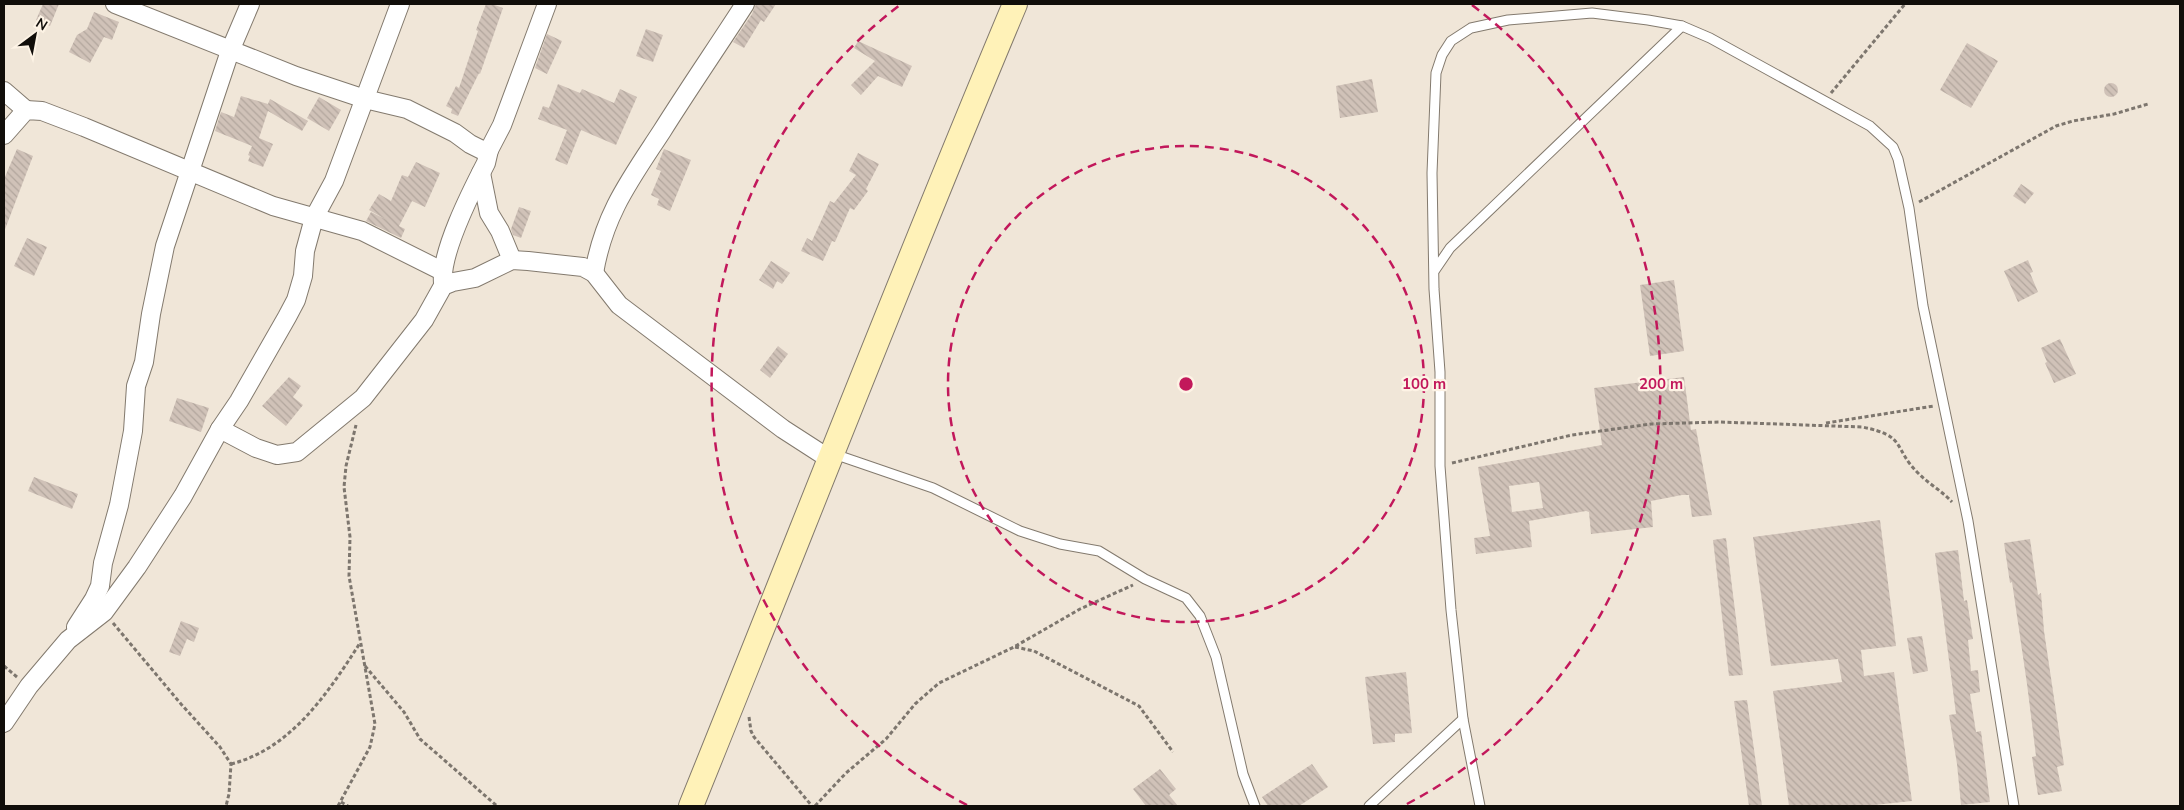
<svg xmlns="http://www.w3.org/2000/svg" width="2184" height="810" font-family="'Nunito Sans',sans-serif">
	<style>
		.building { fill: url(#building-back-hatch); fill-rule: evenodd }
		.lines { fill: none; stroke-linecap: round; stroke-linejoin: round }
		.lane-casing { stroke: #837a6e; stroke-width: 11 }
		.street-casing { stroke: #837a6e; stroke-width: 20 }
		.secondary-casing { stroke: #837a6e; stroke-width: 26 }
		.path { stroke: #7d766e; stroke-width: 3; stroke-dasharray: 4 2.5; stroke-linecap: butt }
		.lane { stroke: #fff; stroke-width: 9 }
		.street { stroke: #fff; stroke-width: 18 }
		.secondary { stroke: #fff2b8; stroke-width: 24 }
		.ring { fill: none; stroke: #c2185b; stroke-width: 2.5; stroke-dasharray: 9 6 }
		.centre { fill: #c2185b; stroke: #fdf3e5; stroke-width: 2.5 }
		.ring-label { font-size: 15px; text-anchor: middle; font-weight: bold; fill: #c2185b; stroke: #fdf3e5; stroke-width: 4.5; stroke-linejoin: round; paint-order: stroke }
	</style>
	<defs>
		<pattern id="building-back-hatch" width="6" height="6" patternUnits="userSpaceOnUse" patternTransform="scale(1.25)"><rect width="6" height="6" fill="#d0c2b8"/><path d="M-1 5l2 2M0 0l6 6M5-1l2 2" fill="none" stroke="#b2a69d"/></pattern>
	</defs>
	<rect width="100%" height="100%" fill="#f0e6d8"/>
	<!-- building -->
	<g class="building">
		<polygon points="43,4 59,4 50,26 36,20"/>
		<polygon points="486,4 492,4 503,8 480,74 479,73 458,116 451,113 452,109 446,106 456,86 459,88 478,31 476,30"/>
		<polygon points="756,4 776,4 764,22 761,20 744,48 733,42 752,14"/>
		<polygon points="94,12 119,22 112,40 104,37 90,63 69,52 77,35 87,29"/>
		<polygon points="646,29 663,35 653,62 636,56"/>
		<polygon points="547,34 562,41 547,74 535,68"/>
		<polygon points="858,41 912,66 902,87 878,76 861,95 851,85 875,61 854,48"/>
		<polygon points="1967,43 1998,61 1971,108 1940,90"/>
		<polygon points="1372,79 1378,112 1340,118 1336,86"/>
		<circle cx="2111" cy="90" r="7"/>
		<polygon points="558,84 580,93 582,89 614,103 620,89 637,97 616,145 581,130 567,165 555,160 567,130 538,119 543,106 549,108"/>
		<polygon points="241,96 268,104 270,99 308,121 302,131 268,111 259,138 273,144 263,167 248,161 250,156 248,155 252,146 215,131 221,112 234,117"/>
		<polygon points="319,97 341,110 329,131 307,118"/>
		<polygon points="17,149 33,156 4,232 4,179"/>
		<polygon points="664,149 691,160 670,211 657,205 659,199 651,195 661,171 656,169"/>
		<polygon points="858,153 879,164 866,189 868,191 854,210 850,208 835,242 832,241 823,261 801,251 807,238 812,241 830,201 834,203 856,175 849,171"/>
		<polygon points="416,162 440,173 425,207 412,201 399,226 405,229 401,238 366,221 371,212 387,220 369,210 379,194 391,201 402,175 408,177"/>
		<polygon points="2021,184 2034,193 2025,204 2013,196"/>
		<polygon points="519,207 531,211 521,238 513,235 511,229"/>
		<polygon points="27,238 47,247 34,276 14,266"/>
		<polygon points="2028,260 2033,272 2030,273 2038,292 2018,302 2004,271"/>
		<polygon points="771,261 790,273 782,284 777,281 773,289 759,280"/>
		<polygon points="1674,280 1684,351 1650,356 1640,285"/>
		<polygon points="2060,339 2076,374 2054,383 2045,363 2047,362 2041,348"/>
		<polygon points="778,346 788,354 770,378 760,370"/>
		<polygon points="289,377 301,386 293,397 303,405 286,426 262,406"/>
		<path d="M 1684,377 L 1691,430 L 1696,429 L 1712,515 L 1692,517 L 1689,495 L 1682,495 L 1651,501 L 1653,527 L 1591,534 L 1589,512 L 1586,511 L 1529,521 L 1532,547 L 1476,554 L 1474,538 L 1490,536 L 1478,467 L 1602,445 L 1594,388 ZM 1539,482 L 1543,508 L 1512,512 L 1509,486 Z"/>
		<polygon points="177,398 209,408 201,432 169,421"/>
		<polygon points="34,477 78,494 72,509 28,491"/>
		<polygon points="1880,520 1896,646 1861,650 1864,676 1894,672 1912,801 1865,806 1789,806 1773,691 1842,682 1838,659 1771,666 1753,537"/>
		<polygon points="1726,538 1743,675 1729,676 1713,540"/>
		<polygon points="2030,539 2038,595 2041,593 2044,631 2064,765 2057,767 2062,791 2038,795 2032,757 2036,756 2027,684 2012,582 2010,583 2004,543"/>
		<polygon points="1958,550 1964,601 1967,600 1973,639 1968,640 1971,671 1978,670 1980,692 1970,694 1976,732 1981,731 1990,802 1961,805 1957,764 1949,715 1956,714 1935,553"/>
		<polygon points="181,621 199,628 194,642 187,639 180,656 169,652"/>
		<polygon points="1922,636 1928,671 1913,674 1907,638"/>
		<polygon points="1406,672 1412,733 1395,734 1395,742 1373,744 1365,677"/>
		<polygon points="1747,700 1762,806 1749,806 1734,701"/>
		<polygon points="1312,764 1328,787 1299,806 1268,806 1262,797"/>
		<polygon points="1160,769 1176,789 1169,795 1178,806 1146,806 1133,789"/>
	</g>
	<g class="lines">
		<!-- lane casing -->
		<g class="lane-casing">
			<g id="lane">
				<polyline points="1435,270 1450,248 1682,26"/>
				<polyline points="834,454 933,488 1020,531 1060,544 1099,551 1145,579 1186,598 1200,616 1216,657 1243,774 1255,806"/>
				<polyline points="1369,806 1463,719"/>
				<polyline points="1480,806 1463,719 1451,610 1440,466 1440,372 1434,289 1432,173 1436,73 1442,55 1451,41 1471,28 1508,20 1592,13 1648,20 1682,26 1710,38 1870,126 1893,147 1898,159 1909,208 1923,306 1968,521 2014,806"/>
			</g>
		</g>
		<!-- street casing -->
		<g class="street-casing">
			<g id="street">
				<polyline points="115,4 296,76 365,99 407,109 455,133 470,144 482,150 489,150 502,125 547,4"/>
				<polyline points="4,91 26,110"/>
				<polyline points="4,135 26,110 42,111 84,127 273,206 362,231 442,271"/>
				<polyline points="481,173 489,213 500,231 512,260"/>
				<path d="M 594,273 C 604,214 630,180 662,131 C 689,88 718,46 745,4"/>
				<path d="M 443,283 C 440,253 471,192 486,163 L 489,150"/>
				<polyline points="220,429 256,448 277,455 297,452 363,398 424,320 443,286 453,282 475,278 512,260 528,261 583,267 594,273 619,305 783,429 831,460"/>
				<polyline points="76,627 94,599 100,586 103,563 119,505 133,431 136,386 144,362 151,314 165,246 230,51 250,4"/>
				<polyline points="4,723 29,686 68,640 104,612 137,567 183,496 220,429 239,401 287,317 296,300 303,276 305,251 314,218 334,181 400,4"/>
			</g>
		</g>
		<!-- secondary casing -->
		<g class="secondary-casing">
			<path id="secondary" d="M 691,806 C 799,539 903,270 1015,4"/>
		</g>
		<!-- path -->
		<g class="path">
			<polyline points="1831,93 1905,4"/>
			<polyline points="1919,202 2056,126 2073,121 2114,114 2148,104"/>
			<polyline points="1826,423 1934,406"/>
			<path d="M 1452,463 L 1572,435 L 1651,424 L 1720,422 L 1862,427 C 1908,436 1892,448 1919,474 C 1929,484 1942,491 1952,502"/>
			<polyline points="113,623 181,704 220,747 231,764 229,794 226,806"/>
			<polyline points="1015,647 1034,651 1139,706 1173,752"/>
			<polyline points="4,666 17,677"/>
			<polyline points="365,666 404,712 420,739 497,806"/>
			<polyline points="749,717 751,731 754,737 812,806"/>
			<path d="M 231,764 C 291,749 328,693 360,643"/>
			<polyline points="341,802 348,806"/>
			<polyline points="338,806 370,747 375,724 349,576 350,537 344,487 346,466 356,425"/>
			<polyline points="815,806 846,773 886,739 915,704 939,683 1014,647 1080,609 1133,585"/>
		</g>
		<!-- lane -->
		<use href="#lane" class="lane"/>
		<!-- street -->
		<use href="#street" class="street"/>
		<!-- secondary -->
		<use href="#secondary" class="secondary"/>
	</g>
	<!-- distance rings -->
	<g class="ring">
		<circle cx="1186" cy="384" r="238"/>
		<path d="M967 805A475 475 0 0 1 900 5M1472 5A475 475 0 0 1 1405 805"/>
	</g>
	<circle cx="1186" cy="384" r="8" class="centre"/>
	<g class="ring-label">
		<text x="1424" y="389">100 m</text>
		<text x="1661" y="389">200 m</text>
	</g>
	<!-- border -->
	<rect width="2184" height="810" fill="none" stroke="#110e0a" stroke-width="10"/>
	<!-- north arrow -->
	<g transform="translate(35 35) rotate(32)" stroke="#fdf3e5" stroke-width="4" paint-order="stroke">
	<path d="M0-4L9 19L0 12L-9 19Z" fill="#110e0a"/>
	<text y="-8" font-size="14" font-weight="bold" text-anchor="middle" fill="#110e0a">N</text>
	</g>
</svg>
